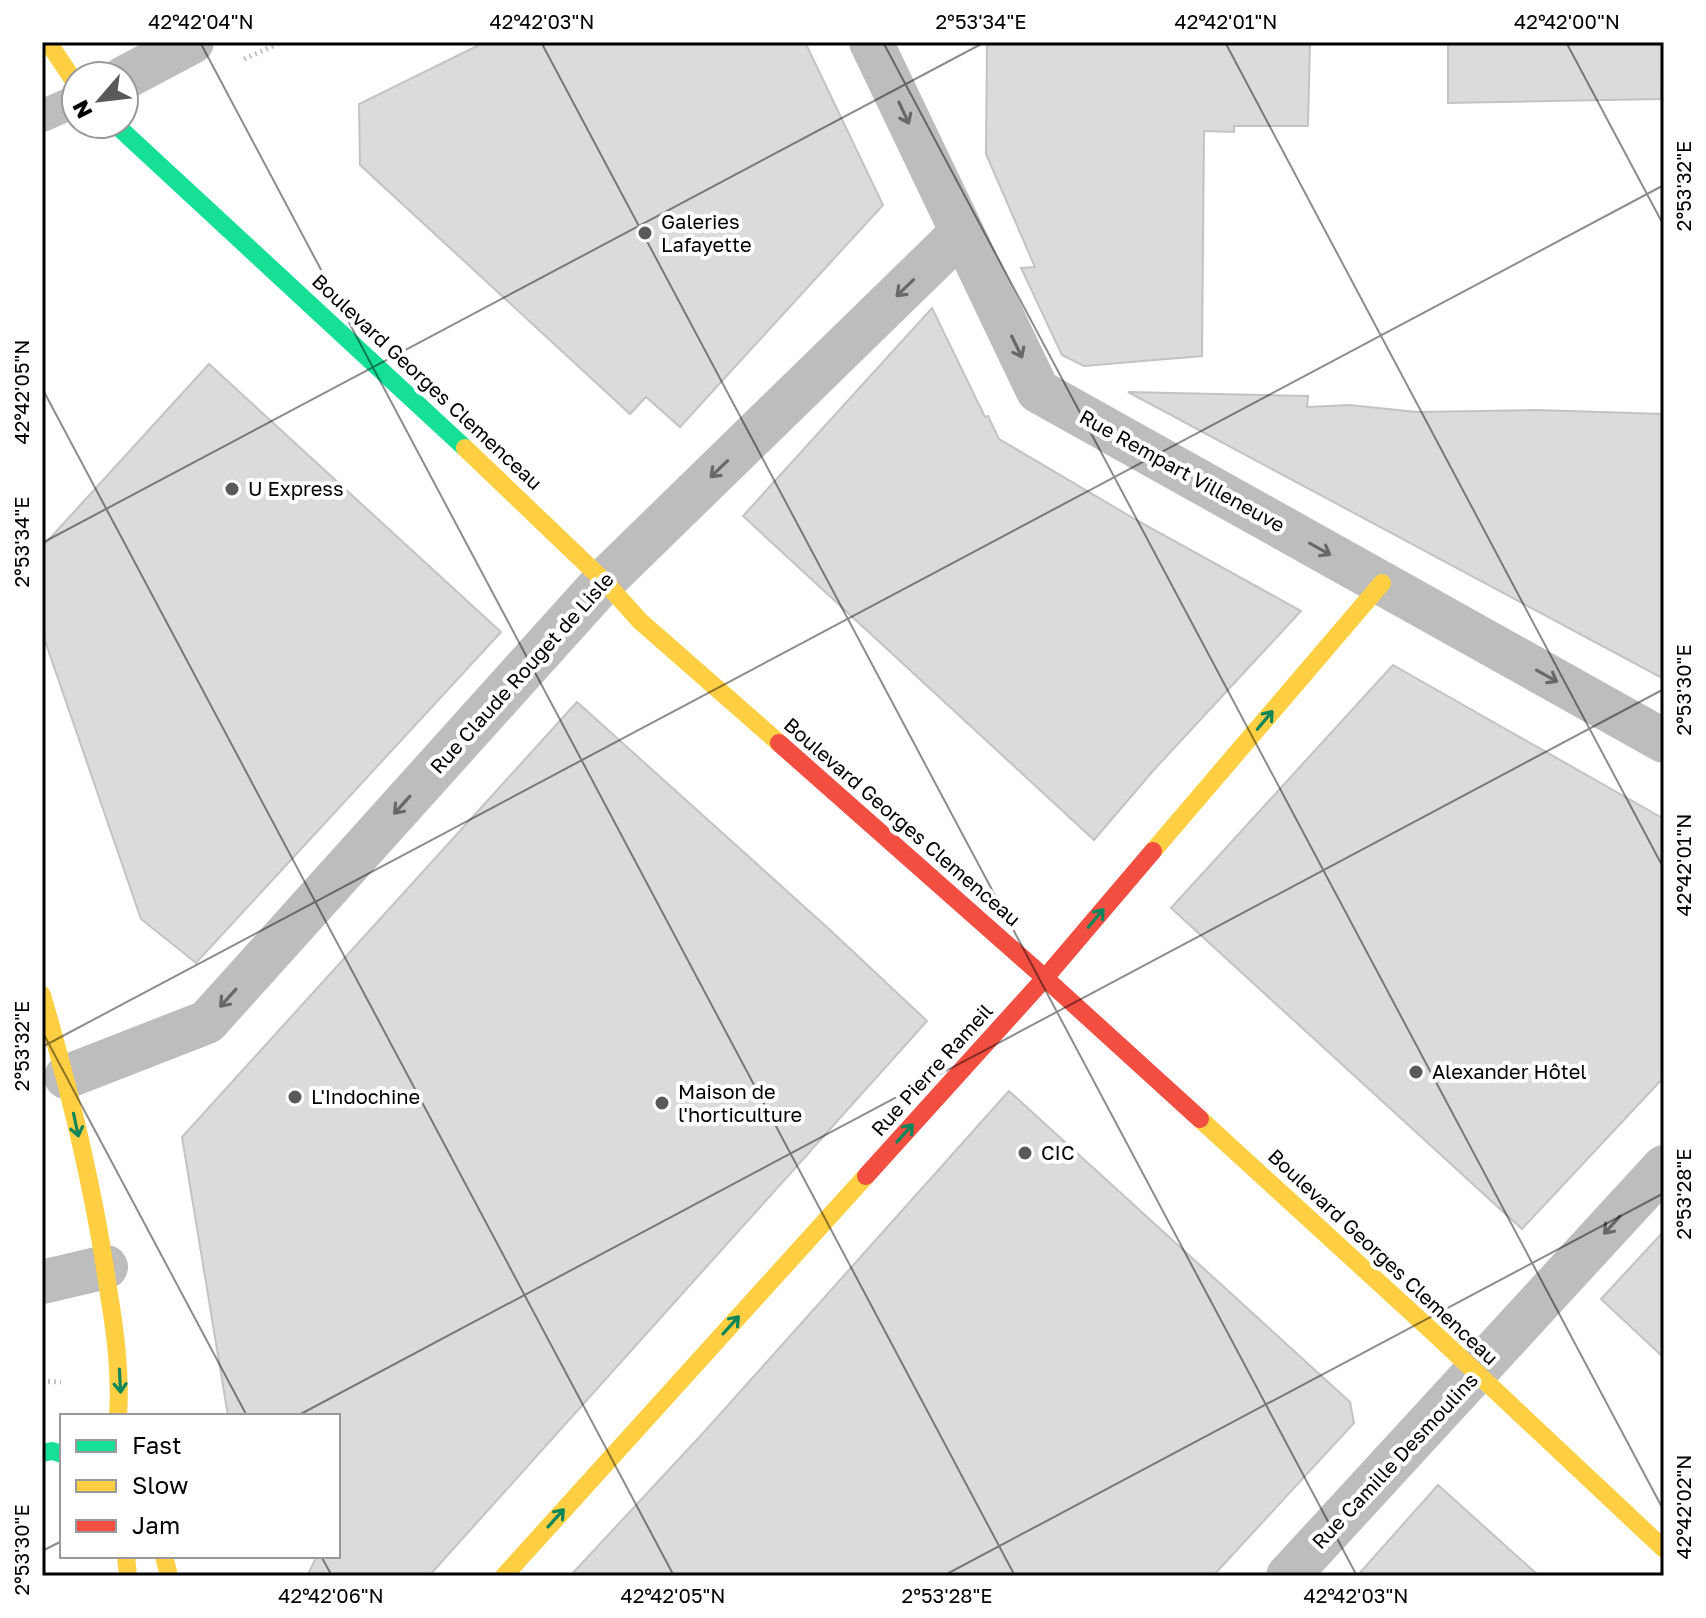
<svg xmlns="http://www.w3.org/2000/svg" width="1706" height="1618" font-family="'Golos Text',sans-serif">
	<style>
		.building { fill: #dbdbdb; stroke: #c3c3c3; stroke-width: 2 }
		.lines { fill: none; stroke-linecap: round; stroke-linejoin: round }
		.path { stroke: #c2c2c2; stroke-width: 5; stroke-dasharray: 2 4; stroke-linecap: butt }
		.lane { stroke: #bdbdbd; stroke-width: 32 }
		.street { stroke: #bdbdbd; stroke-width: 44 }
		.fast { stroke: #16e098; stroke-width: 18 }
		.slow { stroke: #ffcf43; stroke-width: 18 }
		.jam { stroke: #f24e42; stroke-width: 18 }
		.oneway { stroke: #686868 }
		.oneway2 { stroke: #0d865b }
		.ticks { fill: none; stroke: #000; stroke-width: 2; stroke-opacity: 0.45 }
		.poi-dot { fill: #595959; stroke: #fff; stroke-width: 3 }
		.labels { text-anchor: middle; stroke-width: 8; stroke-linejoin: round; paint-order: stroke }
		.poi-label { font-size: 20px; fill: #000; stroke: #fff; text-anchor: start }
		.street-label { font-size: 20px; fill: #000; stroke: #fff }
		.neatline { fill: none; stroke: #000; stroke-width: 3 }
		.ticks-label { font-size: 20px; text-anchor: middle; fill: #000 }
	</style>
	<rect width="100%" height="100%" fill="#fff"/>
	<!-- building -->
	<g class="building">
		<polygon points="485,42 805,42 883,205 680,427 646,397 630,414 360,165 359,104"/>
		<polygon points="987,42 1310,42 1308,126 1234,126 1234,132 1204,131 1202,356 1084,366 1062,355 1021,268 1035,267 986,154"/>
		<polygon points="1448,42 1663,42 1661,99 1448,103"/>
		<polygon points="932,308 985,417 988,416 999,439 1138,521 1301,611 1152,772 1094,840 743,516"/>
		<polygon points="209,364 501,632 196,963 141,919 42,632 42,547"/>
		<polygon points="1128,392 1308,396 1307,407 1349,405 1417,412 1536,410 1664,414 1664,679"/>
		<polygon points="1393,665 1664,819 1664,1077 1522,1229 1171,908"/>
		<polygon points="577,702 829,929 927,1021 429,1576 307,1576 317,1556 338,1556 338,1416 228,1416 182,1137"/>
		<polygon points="1009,1091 1350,1402 1354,1423 1213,1576 570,1576 704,1432"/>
		<polygon points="1664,1231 1664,1358 1601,1299"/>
		<polygon points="1438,1485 1488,1530 1539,1576 1357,1576"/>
	</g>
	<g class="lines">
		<!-- path -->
		<g class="path">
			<polyline points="244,59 282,42"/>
			<polyline points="42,1381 61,1382"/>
		</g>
		<!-- lane -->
		<polyline class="lane" points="42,116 76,101"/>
		<!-- street -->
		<g class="street">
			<polyline points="871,42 1038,391 1664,741"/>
			<polyline points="124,78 192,42"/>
			<polyline points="66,1077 207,1022 604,581 961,233"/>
			<polyline points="42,1282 106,1267"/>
			<polyline points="1288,1576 1664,1167"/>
		</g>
		<!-- fast -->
		<g class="fast">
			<polyline points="115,124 465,448"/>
			<polyline points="42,1453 52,1451 62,1454"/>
		</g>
		<!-- slow -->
		<g class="slow">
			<polyline points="48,42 76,84"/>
			<polyline points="465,448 604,581 640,621 779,743"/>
			<polyline points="1153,851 1382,583"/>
			<path d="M 42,995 C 70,1091 94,1189 108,1288 C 115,1330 121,1373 118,1416"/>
			<polyline points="1200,1119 1433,1332 1664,1549"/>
			<polyline points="126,1556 128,1576"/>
			<polyline points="164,1556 169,1576"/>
			<polyline points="504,1576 866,1176"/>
		</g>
		<!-- jam -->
		<g class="jam">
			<polyline points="779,743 1045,978 1200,1119"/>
			<polyline points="866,1176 1045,978 1153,851"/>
		</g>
	</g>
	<!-- one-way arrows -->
	<defs><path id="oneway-shaft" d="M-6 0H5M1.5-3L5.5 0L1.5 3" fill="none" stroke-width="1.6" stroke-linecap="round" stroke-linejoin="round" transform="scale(2)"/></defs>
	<g class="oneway">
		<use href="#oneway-shaft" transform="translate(904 113) rotate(65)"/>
		<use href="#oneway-shaft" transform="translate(905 288) rotate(136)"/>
		<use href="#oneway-shaft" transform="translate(1017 347) rotate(64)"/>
		<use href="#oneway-shaft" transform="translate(719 469) rotate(136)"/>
		<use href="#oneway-shaft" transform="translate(1320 549) rotate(29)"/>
		<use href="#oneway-shaft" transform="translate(1547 676) rotate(29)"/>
		<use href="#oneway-shaft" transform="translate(402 805) rotate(132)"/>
		<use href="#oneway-shaft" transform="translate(228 998) rotate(132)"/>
		<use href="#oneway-shaft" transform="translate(1612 1225) rotate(132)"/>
	</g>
	<g class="oneway2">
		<use href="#oneway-shaft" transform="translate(1265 720) rotate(-50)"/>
		<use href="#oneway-shaft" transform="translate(1096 918) rotate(-50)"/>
		<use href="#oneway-shaft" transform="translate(76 1125) rotate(78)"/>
		<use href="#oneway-shaft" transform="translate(905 1133) rotate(-48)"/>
		<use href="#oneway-shaft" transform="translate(731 1325) rotate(-48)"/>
		<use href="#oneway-shaft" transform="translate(120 1381) rotate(87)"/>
		<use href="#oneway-shaft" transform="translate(556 1518) rotate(-48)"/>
	</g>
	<!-- ticks -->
	<path class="ticks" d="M 200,42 L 1015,1576M 541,42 L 1357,1576M 883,42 L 1664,1511M 1225,42 L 1664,869M 1566,42 L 1664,226M 42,388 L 674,1576M 42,543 L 985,42M 42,1031 L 247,1416M 42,1047 L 1664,185M 297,1416 L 1664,689M 42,1551 L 62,1541M 321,1556 L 332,1576M 943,1576 L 1664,1193"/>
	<!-- markers -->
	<g class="poi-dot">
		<circle cx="645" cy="233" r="8"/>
		<circle cx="232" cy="489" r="8"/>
		<circle cx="1416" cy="1072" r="8"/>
		<circle cx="295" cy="1097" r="8"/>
		<circle cx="662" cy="1103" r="8"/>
		<circle cx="1025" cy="1153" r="8"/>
	</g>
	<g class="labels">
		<!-- poi labels -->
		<g class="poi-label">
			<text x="661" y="229">Galeries<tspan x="661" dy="23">Lafayette</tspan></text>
			<text x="248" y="496">U Express</text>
			<text x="1432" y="1079">Alexander Hôtel</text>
			<text x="678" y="1099">Maison de<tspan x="678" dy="23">l'horticulture</tspan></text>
			<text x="311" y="1104">L'Indochine</text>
			<text x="1041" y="1160">CIC</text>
		</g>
		<!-- street labels -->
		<g class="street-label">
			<text transform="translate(427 382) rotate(43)" y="7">Boulevard Georges Clemenceau</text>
			<text transform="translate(1182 471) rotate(29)" y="7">Rue Rempart Villeneuve</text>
			<text transform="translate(522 673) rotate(-48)" y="7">Rue Claude Rouget de Lisle</text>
			<text transform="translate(902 822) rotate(41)" y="7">Boulevard Georges Clemenceau</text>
			<text transform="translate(932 1070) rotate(-48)" y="7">Rue Pierre Rameil</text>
			<text transform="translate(1383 1257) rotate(43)" y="7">Boulevard Georges Clemenceau</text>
			<text transform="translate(1395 1461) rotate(-47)" y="7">Rue Camille Desmoulins</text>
		</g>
	</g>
	<!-- border -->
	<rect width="1706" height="1618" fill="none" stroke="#ffffff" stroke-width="88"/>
	<!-- legend -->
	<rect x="60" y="1414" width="280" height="144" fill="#ffffff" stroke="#999999" stroke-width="2"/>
	<rect x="76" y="1440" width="40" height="12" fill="#16e098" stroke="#999999" stroke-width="2"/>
	<text x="132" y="1454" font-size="24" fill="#000000">Fast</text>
	<rect x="76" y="1480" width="40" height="12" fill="#ffcf43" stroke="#999999" stroke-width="2"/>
	<text x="132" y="1494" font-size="24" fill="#000000">Slow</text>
	<rect x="76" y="1520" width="40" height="12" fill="#f24e42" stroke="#999999" stroke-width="2"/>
	<text x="132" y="1534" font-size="24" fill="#000000">Jam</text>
	<!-- north arrow -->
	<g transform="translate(100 100) rotate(242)"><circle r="38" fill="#ffffff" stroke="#999999" stroke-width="2"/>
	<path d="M0-6L14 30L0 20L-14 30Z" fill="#595959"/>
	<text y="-12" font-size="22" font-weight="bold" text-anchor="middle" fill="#000000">N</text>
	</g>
	<rect x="44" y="44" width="1618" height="1530" class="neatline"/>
	<g class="ticks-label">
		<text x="201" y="29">42°42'04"N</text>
		<text x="542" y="29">42°42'03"N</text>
		<text x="981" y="29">2°53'34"E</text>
		<text x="1226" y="29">42°42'01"N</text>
		<text x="1567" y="29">42°42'00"N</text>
		<text transform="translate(1684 186) rotate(-90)" y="7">2°53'32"E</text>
		<text transform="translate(22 392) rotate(-90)" y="7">42°42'05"N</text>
		<text transform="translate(22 542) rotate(-90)" y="7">2°53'34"E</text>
		<text transform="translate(1684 690) rotate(-90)" y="7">2°53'30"E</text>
		<text transform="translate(1684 865) rotate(-90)" y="7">42°42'01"N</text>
		<text transform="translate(22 1046) rotate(-90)" y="7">2°53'32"E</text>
		<text transform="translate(1684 1194) rotate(-90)" y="7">2°53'28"E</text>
		<text transform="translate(1684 1507) rotate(-90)" y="7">42°42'02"N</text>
		<text transform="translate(22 1550) rotate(-90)" y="7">2°53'30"E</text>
		<text x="331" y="1603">42°42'06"N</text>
		<text x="673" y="1603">42°42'05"N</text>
		<text x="947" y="1603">2°53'28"E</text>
		<text x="1356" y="1603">42°42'03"N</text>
	</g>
</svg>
